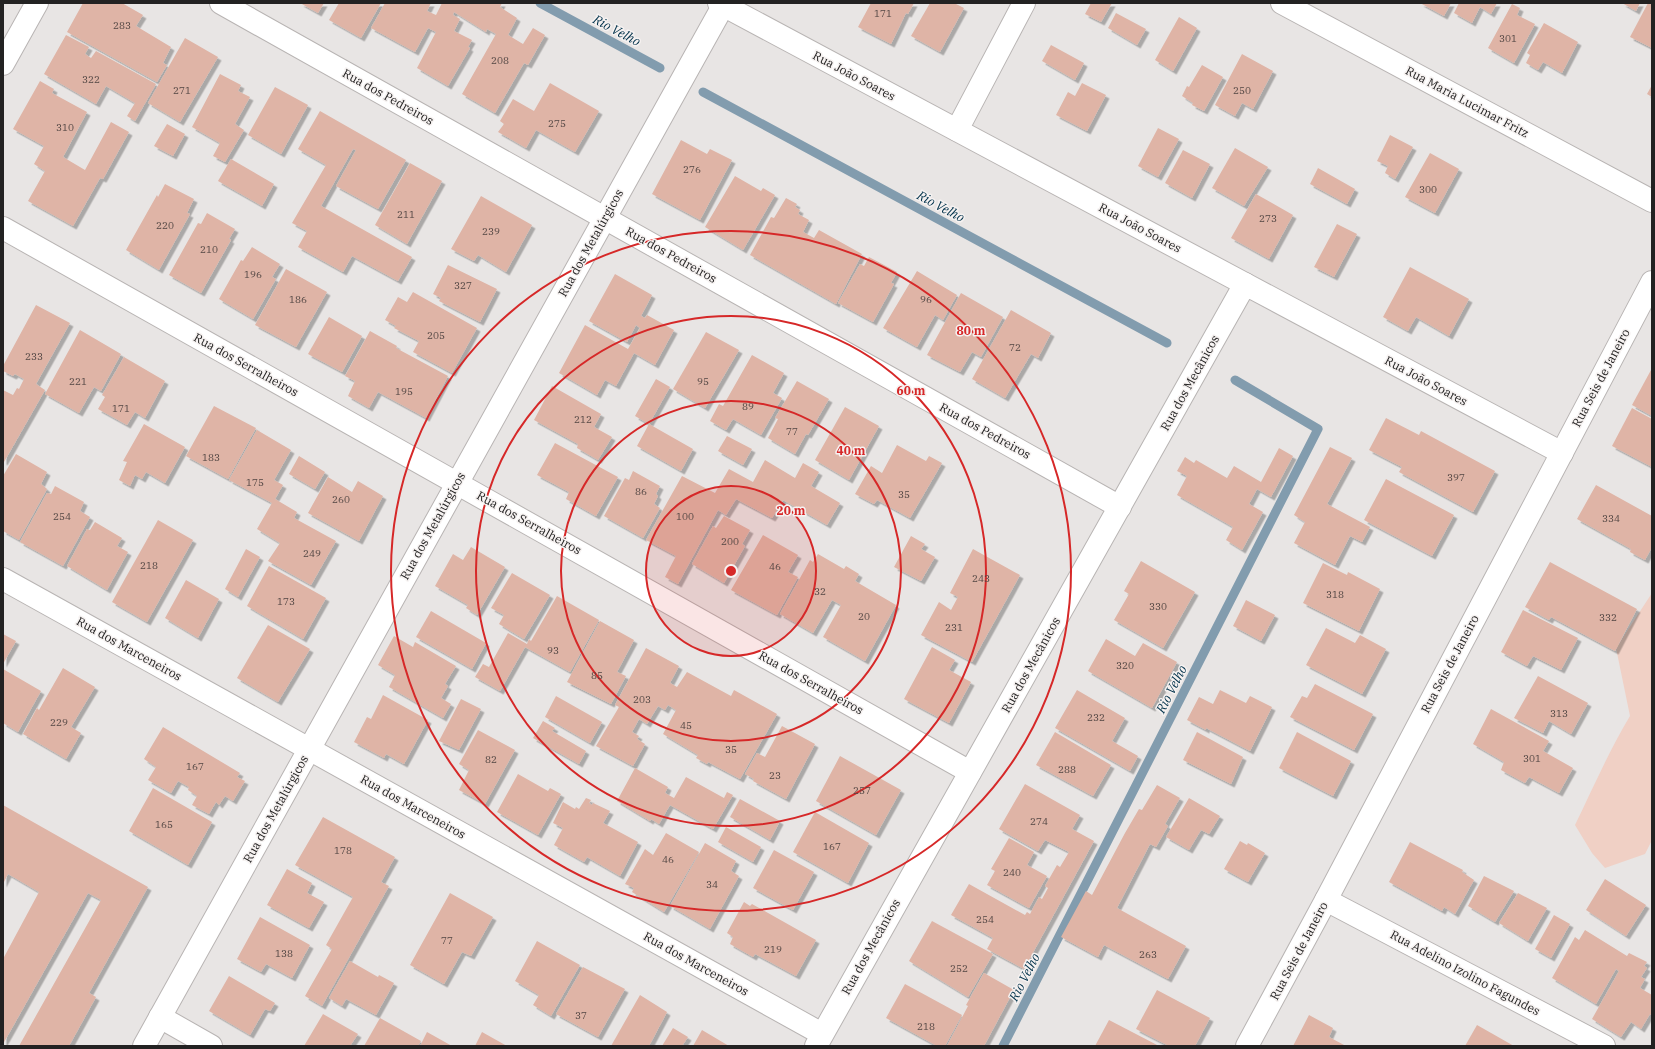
<svg xmlns="http://www.w3.org/2000/svg" width="1655" height="1049" font-family="'IBM Plex Serif',serif">
	<style>
		.green { fill: #f0d0c5 }
		.lines { fill: none; stroke-linecap: round; stroke-linejoin: round }
		.stream { stroke: #829cae; stroke-width: 9 }
		.building { fill: #dfb4a6; filter: url(#shadow) }
		.minor-casing { stroke: #b8b4b3; stroke-width: 24 }
		.major-casing { stroke: #b8b4b3; stroke-width: 24 }
		.minor { stroke: #fff; stroke-width: 22 }
		.major { stroke: #fff; stroke-width: 22 }
		.ring { fill: none; stroke: #d62828; stroke-width: 2 }
		.labels { text-anchor: middle; stroke-width: 3; stroke-linejoin: round; paint-order: stroke }
		.number-label { font-size: 10px; fill: #524643 }
		.street-label { font-size: 12px; fill: #232222; stroke: #f6f2f1 }
		.water-label { font-size: 13px; font-style: italic; fill: #00314a; stroke: #f6f2f1 }
		.centre { fill: #d62828; stroke: #f6f2f1; stroke-width: 2 }
		.ring-label { font-size: 12px; text-anchor: middle; font-weight: bold; fill: #d62828; stroke: #f6f2f1; stroke-width: 3; stroke-linejoin: round; paint-order: stroke }
	</style>
	<defs>
		<filter id="shadow"><feDropShadow dx="3.5" dy="3.5" stdDeviation="0" flood-color="#0004"/></filter>
	</defs>
	<rect width="100%" height="100%" fill="#e8e5e4"/>
	<!-- green -->
	<path class="green" d="M 1652,593 L 1652,840 L 1645,854 L 1605,868 L 1592,853 L 1575,825 C 1593,788 1609,751 1630,716 L 1616,648 Z"/>
	<g class="lines">
		<!-- stream -->
		<g class="stream">
			<polyline points="540,3 660,68"/>
			<polyline points="703,92 1167,343"/>
			<polyline points="1003,1046 1318,429 1235,380"/>
		</g>
	</g>
	<!-- building -->
	<g class="building">
		<polygon points="83,3 122,3 143,15 136,26 171,47 163,63 167,65 157,82 67,32"/>
		<polygon points="300,3 324,3 318,13"/>
		<polygon points="339,3 381,3 361,38 329,20"/>
		<polygon points="385,3 431,3 427,11 436,15 442,3 502,3 500,7 517,18 508,35 523,44 533,28 545,35 528,65 524,63 495,113 462,94 496,34 487,29 486,32 454,12 453,15 460,19 454,31 472,40 468,47 470,48 448,86 417,68 436,32 428,28 415,52 371,28"/>
		<polygon points="871,3 914,3 908,14 906,13 891,44 858,27"/>
		<polygon points="930,3 954,3 964,8 940,52 911,36"/>
		<polygon points="1091,3 1112,3 1101,22 1085,14"/>
		<polygon points="1420,3 1451,3 1444,16"/>
		<polygon points="1459,3 1497,3 1491,14 1480,7 1472,23 1454,13"/>
		<polygon points="1622,3 1640,3 1636,11"/>
		<polygon points="1648,3 1652,4 1652,48 1630,37"/>
		<polygon points="1512,4 1520,8 1517,15 1535,24 1514,63 1488,48"/>
		<polygon points="1116,13 1146,29 1137,45 1108,28"/>
		<polygon points="1179,17 1197,28 1173,71 1155,60"/>
		<polygon points="1544,23 1578,42 1562,73 1543,62 1538,70 1526,63 1530,55 1527,53"/>
		<polygon points="66,35 89,47 85,54 91,58 96,51 156,84 135,121 127,116 135,103 106,86 96,104 44,74"/>
		<polygon points="185,38 218,57 180,122 148,103"/>
		<polygon points="1051,45 1084,63 1075,80 1042,61"/>
		<polygon points="1242,54 1273,71 1253,109 1242,103 1235,116 1215,105"/>
		<polygon points="1202,65 1223,77 1204,111 1192,105 1193,103 1182,96 1187,86 1189,87"/>
		<polygon points="220,74 241,85 238,91 250,97 235,124 244,130 225,162 213,156 220,143 192,127"/>
		<polygon points="40,81 54,89 52,93 87,112 63,157 85,170 111,122 129,132 103,179 100,178 73,226 28,201 45,171 34,164 44,146 13,129"/>
		<polygon points="550,83 599,111 575,152 536,130 526,148 498,132 504,124 500,121 513,99 534,111"/>
		<polygon points="1082,83 1106,95 1087,131 1056,115 1068,92 1075,96"/>
		<polygon points="1652,85 1652,97 1647,94"/>
		<polygon points="275,87 308,105 281,154 248,135"/>
		<polygon points="320,111 406,160 378,209 336,186 356,150 353,149 321,206 412,257 398,281 352,256 343,272 298,247 307,231 292,223 326,165 298,149"/>
		<polygon points="167,124 185,134 173,156 154,146"/>
		<polygon points="1158,128 1179,139 1158,177 1138,166"/>
		<polygon points="1390,135 1413,147 1395,179 1385,173 1388,166 1377,161"/>
		<polygon points="681,140 707,154 710,149 732,160 700,220 652,194"/>
		<polygon points="1235,148 1268,167 1244,206 1212,188"/>
		<polygon points="1183,150 1210,164 1192,198 1165,183"/>
		<polygon points="1430,153 1459,169 1435,213 1405,197"/>
		<polygon points="231,159 274,184 262,206 218,181"/>
		<polygon points="410,163 442,181 407,244 375,225"/>
		<polygon points="1318,168 1355,189 1347,204 1310,184"/>
		<polygon points="735,176 761,191 763,188 775,195 743,250 705,227"/>
		<polygon points="165,184 194,199 187,213 190,214 159,270 126,250 157,195 158,197"/>
		<polygon points="1256,194 1293,215 1269,259 1231,238"/>
		<polygon points="481,196 532,225 506,272 478,255 474,261 451,249"/>
		<polygon points="786,198 797,204 795,207 800,210 798,214 809,220 803,232 814,238 819,230 862,254 836,304 750,255 771,217 774,218"/>
		<polygon points="207,213 235,229 229,239 231,240 201,293 169,275 198,223 201,224"/>
		<polygon points="1337,224 1357,234 1334,277 1314,267"/>
		<polygon points="252,247 280,264 272,277 276,279 253,319 219,299 241,260 243,261"/>
		<polygon points="869,257 897,272 891,283 894,284 873,322 838,303 860,264 864,266"/>
		<polygon points="448,265 497,289 480,322 439,301 441,298 433,294"/>
		<polygon points="1410,267 1469,299 1449,336 1416,317 1408,331 1383,317"/>
		<polygon points="286,269 327,292 296,347 255,325"/>
		<polygon points="917,271 957,295 943,320 935,315 917,347 883,328"/>
		<polygon points="615,274 652,295 641,316 645,318 647,315 674,330 655,365 634,353 616,386 605,380 597,395 559,373 585,325 628,349 640,328 636,325 627,342 589,321"/>
		<polygon points="413,292 477,328 452,373 413,352 419,341 394,328 396,326 385,320 398,297 407,302"/>
		<polygon points="961,293 1003,317 981,357 972,352 960,372 927,355"/>
		<polygon points="36,305 70,323 36,384 45,390 4,462 3,461 3,390 13,395 17,388 19,389 24,379 15,374 13,376 3,371 3,366"/>
		<polygon points="1011,310 1051,333 1038,358 1031,354 1005,398 972,379"/>
		<polygon points="329,317 362,336 342,372 308,354"/>
		<polygon points="80,330 121,354 101,391 94,387 79,413 45,394"/>
		<polygon points="370,331 397,346 396,348 448,376 426,418 378,392 369,408 348,396 355,381 345,376"/>
		<polygon points="706,332 739,350 705,408 673,389"/>
		<polygon points="752,355 784,373 773,393 782,398 761,435 733,419 726,430 710,421 719,404 723,406"/>
		<polygon points="124,357 165,381 145,418 135,412 127,425 98,409 105,397 102,395"/>
		<polygon points="1651,370 1652,371 1652,416 1632,405"/>
		<polygon points="656,379 670,387 649,424 693,449 681,471 637,446 649,424 635,416"/>
		<polygon points="797,381 829,399 808,435 806,434 795,454 768,438 778,419 775,418"/>
		<polygon points="552,386 601,414 594,427 612,437 598,460 577,448 578,444 534,420"/>
		<polygon points="214,406 256,428 228,479 186,456"/>
		<polygon points="845,407 879,426 849,480 815,460"/>
		<polygon points="1632,408 1652,419 1652,467 1612,446"/>
		<polygon points="1386,418 1419,435 1421,431 1495,471 1473,512 1399,472 1402,467 1369,450"/>
		<polygon points="144,424 185,447 165,483 146,472 142,479 135,475 130,486 119,480 127,462 123,461"/>
		<polygon points="257,430 291,450 274,480 283,485 275,499 297,512 294,518 336,541 311,585 268,561 280,543 257,529 272,503 229,480"/>
		<polygon points="727,436 752,449 743,465 718,451"/>
		<polygon points="555,443 618,477 596,516 566,499 569,492 537,475"/>
		<polygon points="897,445 926,461 929,456 942,463 910,518 877,500 874,504 855,494 871,466 882,473"/>
		<polygon points="1330,447 1352,458 1327,504 1370,527 1362,542 1350,536 1335,565 1294,543 1305,522 1294,515"/>
		<polygon points="1279,448 1293,456 1271,497 1257,489 1249,504 1263,512 1242,550 1226,540 1233,527 1177,495 1187,476 1177,471 1185,457 1194,463 1196,460 1227,478 1234,466 1261,482"/>
		<polygon points="16,454 47,472 41,484 47,489 19,540 3,531 3,476"/>
		<polygon points="299,456 325,472 315,489 289,474"/>
		<polygon points="765,460 795,478 803,463 819,472 811,486 840,503 827,525 783,500 772,518 736,499 726,515 718,510 678,584 665,577 676,556 646,540 682,476 715,493 729,469 753,482"/>
		<polygon points="633,471 660,486 656,494 658,496 654,504 660,508 643,538 604,516 625,478 629,480"/>
		<polygon points="328,477 352,492 358,481 383,496 359,541 308,513"/>
		<polygon points="1386,479 1454,515 1432,556 1364,520"/>
		<polygon points="1596,485 1652,516 1652,547 1645,560 1630,552 1631,549 1577,519"/>
		<polygon points="55,486 84,502 80,511 90,517 63,566 20,542 47,493 51,494"/>
		<polygon points="724,516 750,530 742,544 745,546 724,583 692,564 713,526 716,528"/>
		<polygon points="158,520 193,540 147,622 112,602"/>
		<polygon points="95,522 122,538 117,546 128,552 107,590 67,566 87,529 90,530"/>
		<polygon points="763,535 798,555 788,572 798,577 777,615 731,590"/>
		<polygon points="911,536 925,544 921,549 935,557 921,581 894,567"/>
		<polygon points="471,547 505,567 477,615 466,608 468,605 435,586 453,554 463,560"/>
		<polygon points="246,549 260,557 238,597 225,589"/>
		<polygon points="973,549 1020,575 972,662 921,635 939,602 951,610 958,597 950,593"/>
		<polygon points="818,554 844,569 846,566 859,574 855,581 896,605 865,661 823,637 841,605 832,600 813,633 780,614 810,560 813,562"/>
		<polygon points="1141,561 1195,592 1163,648 1114,620 1129,594 1124,591"/>
		<polygon points="1550,562 1637,609 1615,651 1551,617 1549,620 1525,607"/>
		<polygon points="1323,563 1347,575 1348,572 1380,589 1359,631 1303,603"/>
		<polygon points="269,566 326,598 303,639 247,606"/>
		<polygon points="512,573 550,595 524,639 499,624 504,615 491,608"/>
		<polygon points="186,580 219,599 198,638 165,618"/>
		<polygon points="557,596 599,620 570,672 525,647 500,691 475,677 483,664 489,667 508,633 527,644 529,639 531,641"/>
		<polygon points="1246,600 1275,615 1261,641 1233,626"/>
		<polygon points="1523,610 1578,638 1561,670 1533,656 1527,666 1501,652"/>
		<polygon points="431,611 486,643 472,669 416,637"/>
		<polygon points="600,621 634,640 617,672 626,676 611,704 567,682"/>
		<polygon points="268,625 310,649 278,702 237,678"/>
		<polygon points="1326,628 1355,643 1360,635 1386,649 1362,694 1306,665"/>
		<polygon points="3,634 16,641 3,664"/>
		<polygon points="394,636 413,647 415,642 456,666 445,684 448,686 441,698 451,704 443,718 389,687 395,675 378,665"/>
		<polygon points="1106,639 1135,656 1143,643 1177,662 1152,708 1088,671"/>
		<polygon points="932,647 955,660 949,670 971,682 949,723 904,699"/>
		<polygon points="646,648 679,666 670,683 677,687 687,672 731,696 734,690 777,714 740,779 708,762 707,764 696,758 698,755 663,734 676,710 668,705 665,710 658,706 647,724 639,719 632,732 639,736 637,739 645,744 633,766 596,746 619,707 615,705"/>
		<polygon points="63,668 95,687 71,727 81,733 66,759 23,734 37,708 39,710"/>
		<polygon points="3,669 41,691 18,732 3,723"/>
		<polygon points="1538,676 1588,703 1571,734 1549,721 1543,733 1514,718"/>
		<polygon points="1315,684 1373,714 1354,750 1290,717 1302,696 1307,698"/>
		<polygon points="1077,690 1125,718 1112,741 1138,756 1130,771 1055,728"/>
		<polygon points="1220,690 1246,703 1250,696 1272,707 1250,751 1206,728 1206,730 1187,720 1199,697 1213,704"/>
		<polygon points="383,695 428,720 404,764 386,754 384,758 354,742 367,717 371,719"/>
		<polygon points="556,696 602,722 590,743 545,717"/>
		<polygon points="461,699 481,709 459,750 439,741"/>
		<polygon points="1491,709 1549,741 1543,751 1573,768 1559,793 1529,777 1525,783 1501,770 1504,762 1473,744"/>
		<polygon points="543,721 555,728 552,731 586,751 579,764 533,738"/>
		<polygon points="782,726 815,744 786,799 753,781 754,779 745,774 757,753 765,757"/>
		<polygon points="163,727 240,773 237,777 245,781 233,801 225,796 219,805 216,802 209,814 192,805 197,796 188,790 189,787 178,781 171,793 148,780 156,767 144,759"/>
		<polygon points="478,730 515,750 485,804 459,790 469,770 459,764"/>
		<polygon points="1055,732 1111,765 1093,796 1036,765"/>
		<polygon points="1197,732 1243,757 1231,784 1183,760"/>
		<polygon points="1297,732 1351,761 1333,796 1279,768"/>
		<polygon points="840,756 901,790 876,835 816,801"/>
		<polygon points="635,768 668,787 665,793 674,798 686,777 724,798 727,792 733,795 713,829 670,805 659,824 651,819 650,821 617,801"/>
		<polygon points="518,774 548,791 550,788 561,794 538,835 497,812"/>
		<polygon points="1025,784 1080,815 1072,829 1094,841 1024,969 987,949 993,938 951,915 969,884 1025,915 1027,912 1030,914 1039,897 1042,899 1048,888 1045,886 1057,865 1060,867 1069,852 1045,840 1038,851 999,829"/>
		<polygon points="1157,785 1180,798 1165,824 1168,826 1156,847 1150,844 1117,908 1186,946 1168,979 1104,945 1098,957 1061,937 1086,891 1092,895 1125,833 1139,809 1142,810"/>
		<polygon points="153,788 212,822 188,865 129,831"/>
		<polygon points="586,798 591,800 589,803 592,805 593,803 610,811 603,823 638,842 620,876 587,857 584,862 554,845 563,828 553,823 563,802 575,809 576,807 579,809"/>
		<polygon points="1189,798 1220,816 1209,834 1201,830 1189,850 1166,837"/>
		<polygon points="740,799 780,821 770,840 730,817"/>
		<polygon points="3,805 148,887 89,993 96,997 69,1046 19,1046 101,900 88,893 3,1044 3,959 39,892 8,874 3,884"/>
		<polygon points="815,812 869,843 848,883 793,852"/>
		<polygon points="323,817 395,857 381,882 389,886 322,1006 305,996 332,949 326,945 353,897 295,865"/>
		<polygon points="726,827 761,847 753,862 718,842"/>
		<polygon points="666,833 699,852 664,912 632,892 634,888 625,884 645,849 653,855"/>
		<polygon points="1009,838 1034,852 1027,865 1047,876 1029,908 987,885 995,871 991,869"/>
		<polygon points="1240,841 1247,845 1248,843 1265,853 1248,882 1224,869"/>
		<polygon points="1410,842 1463,870 1462,872 1474,880 1455,914 1444,907 1442,911 1389,882"/>
		<polygon points="705,843 736,861 731,871 739,876 710,929 670,906"/>
		<polygon points="774,850 814,872 793,910 753,888"/>
		<polygon points="287,869 312,883 307,893 324,902 309,928 267,905"/>
		<polygon points="1484,876 1514,891 1495,922 1468,906"/>
		<polygon points="1605,879 1646,905 1626,936 1586,910"/>
		<polygon points="450,893 493,917 471,956 462,952 444,984 410,965"/>
		<polygon points="1518,893 1547,908 1528,941 1499,923"/>
		<polygon points="744,902 750,906 752,904 816,940 796,976 755,954 753,957 730,944 733,937 727,933"/>
		<polygon points="1554,915 1570,924 1551,958 1535,949"/>
		<polygon points="260,917 310,945 292,978 266,964 261,972 237,959"/>
		<polygon points="932,921 993,954 968,997 909,961"/>
		<polygon points="1585,930 1627,956 1629,953 1647,962 1644,966 1647,968 1641,977 1645,979 1640,988 1652,995 1652,1016 1650,1014 1641,1029 1631,1022 1621,1037 1592,1019 1619,971 1616,969 1596,1004 1552,978 1575,937 1579,940"/>
		<polygon points="537,941 580,965 551,1016 533,1005 539,995 515,981"/>
		<polygon points="350,961 378,977 379,975 394,983 376,1015 346,999 342,1006 329,998"/>
		<polygon points="583,967 625,989 598,1037 556,1014"/>
		<polygon points="984,973 1014,990 984,1046 947,1046 968,1006 966,1005"/>
		<polygon points="229,976 275,1003 270,1011 265,1009 250,1035 209,1011"/>
		<polygon points="905,984 962,1015 945,1046 937,1046 886,1018"/>
		<polygon points="1157,990 1210,1018 1195,1046 1169,1046 1136,1029"/>
		<polygon points="640,995 667,1012 649,1046 611,1046"/>
		<polygon points="323,1014 358,1034 350,1046 304,1046"/>
		<polygon points="1309,1015 1333,1028 1329,1037 1346,1046 1293,1046"/>
		<polygon points="380,1018 421,1041 418,1046 364,1046"/>
		<polygon points="1109,1020 1159,1046 1095,1046"/>
		<polygon points="1477,1025 1514,1046 1465,1046"/>
		<polygon points="673,1028 688,1037 682,1046 662,1046"/>
		<polygon points="702,1030 729,1046 693,1046"/>
		<polygon points="427,1032 452,1046 420,1046"/>
		<polygon points="482,1032 507,1046 475,1046"/>
	</g>
	<g class="lines">
		<!-- minor casing -->
		<g class="minor-casing">
			<g id="minor">
				<polyline points="221,3 1120,507"/>
				<polyline points="719,3 1245,284"/>
				<polyline points="1282,3 1652,201"/>
				<polyline points="3,64 37,3"/>
				<polyline points="957,130 1024,3"/>
				<polyline points="3,228 970,772"/>
				<polyline points="3,579 822,1034"/>
				<polyline points="1326,900 1604,1046"/>
				<polyline points="160,1017 211,1046"/>
				<polyline points="144,1046 723,6"/>
			</g>
		</g>
		<!-- major casing -->
		<g class="major-casing">
			<g id="major">
				<polyline points="816,1046 1245,284 1562,453"/>
				<polyline points="1247,1046 1326,900 1652,282"/>
			</g>
		</g>
		<!-- minor -->
		<use href="#minor" class="minor"/>
		<!-- major -->
		<use href="#major" class="major"/>
	</g>
	<!-- distance rings -->
	<circle cx="731" cy="571" r="85" fill="#d62828" fill-opacity=".12"/>
	<g class="ring">
		<circle cx="731" cy="571" r="85"/>
		<circle cx="731" cy="571" r="170"/>
		<circle cx="731" cy="571" r="255"/>
		<circle cx="731" cy="571" r="340"/>
	</g>
	<g class="labels">
		<!-- number labels -->
		<g class="number-label">
			<text x="883" y="17">171</text>
			<text x="122" y="29">283</text>
			<text x="1508" y="42">301</text>
			<text x="500" y="64">208</text>
			<text x="91" y="83">322</text>
			<text x="182" y="94">271</text>
			<text x="1242" y="94">250</text>
			<text x="557" y="127">275</text>
			<text x="65" y="131">310</text>
			<text x="692" y="173">276</text>
			<text x="1428" y="193">300</text>
			<text x="406" y="218">211</text>
			<text x="1268" y="222">273</text>
			<text x="165" y="229">220</text>
			<text x="491" y="235">239</text>
			<text x="209" y="253">210</text>
			<text x="253" y="278">196</text>
			<text x="463" y="289">327</text>
			<text x="298" y="303">186</text>
			<text x="926" y="303">96</text>
			<text x="436" y="339">205</text>
			<text x="1015" y="351">72</text>
			<text x="34" y="360">233</text>
			<text x="78" y="385">221</text>
			<text x="703" y="385">95</text>
			<text x="404" y="395">195</text>
			<text x="748" y="410">89</text>
			<text x="121" y="412">171</text>
			<text x="583" y="423">212</text>
			<text x="792" y="435">77</text>
			<text x="211" y="461">183</text>
			<text x="1456" y="481">397</text>
			<text x="255" y="486">175</text>
			<text x="641" y="495">86</text>
			<text x="904" y="498">35</text>
			<text x="341" y="503">260</text>
			<text x="62" y="520">254</text>
			<text x="685" y="520">100</text>
			<text x="1611" y="522">334</text>
			<text x="730" y="545">200</text>
			<text x="312" y="557">249</text>
			<text x="149" y="569">218</text>
			<text x="775" y="570">46</text>
			<text x="981" y="582">243</text>
			<text x="820" y="595">32</text>
			<text x="1335" y="598">318</text>
			<text x="286" y="605">173</text>
			<text x="1158" y="610">330</text>
			<text x="864" y="620">20</text>
			<text x="1608" y="621">332</text>
			<text x="954" y="631">231</text>
			<text x="553" y="654">93</text>
			<text x="1125" y="669">320</text>
			<text x="597" y="679">85</text>
			<text x="642" y="703">203</text>
			<text x="1559" y="717">313</text>
			<text x="1096" y="721">232</text>
			<text x="59" y="726">229</text>
			<text x="686" y="729">45</text>
			<text x="731" y="753">35</text>
			<text x="1532" y="762">301</text>
			<text x="491" y="763">82</text>
			<text x="195" y="770">167</text>
			<text x="1067" y="773">288</text>
			<text x="775" y="779">23</text>
			<text x="862" y="794">257</text>
			<text x="1039" y="825">274</text>
			<text x="164" y="828">165</text>
			<text x="832" y="850">167</text>
			<text x="343" y="854">178</text>
			<text x="668" y="863">46</text>
			<text x="1012" y="876">240</text>
			<text x="712" y="888">34</text>
			<text x="985" y="923">254</text>
			<text x="447" y="944">77</text>
			<text x="773" y="953">219</text>
			<text x="284" y="957">138</text>
			<text x="1148" y="958">263</text>
			<text x="959" y="972">252</text>
			<text x="581" y="1019">37</text>
			<text x="926" y="1030">218</text>
		</g>
		<!-- street labels -->
		<g class="street-label">
			<text transform="translate(854 76) rotate(28)" y="4">Rua João Soares</text>
			<text transform="translate(388 97) rotate(29)" y="4">Rua dos Pedreiros</text>
			<text transform="translate(1467 102) rotate(28)" y="4">Rua Maria Lucimar Fritz</text>
			<text transform="translate(1140 228) rotate(28)" y="4">Rua João Soares</text>
			<text transform="translate(591 243) rotate(-61)" y="4">Rua dos Metalúrgicos</text>
			<text transform="translate(671 255) rotate(29)" y="4">Rua dos Pedreiros</text>
			<text transform="translate(246 365) rotate(29)" y="4">Rua dos Serralheiros</text>
			<text transform="translate(1601 378) rotate(-62)" y="4">Rua Seis de Janeiro</text>
			<text transform="translate(1426 381) rotate(28)" y="4">Rua João Soares</text>
			<text transform="translate(1190 383) rotate(-61)" y="4">Rua dos Mecânicos</text>
			<text transform="translate(985 431) rotate(29)" y="4">Rua dos Pedreiros</text>
			<text transform="translate(529 523) rotate(29)" y="4">Rua dos Serralheiros</text>
			<text transform="translate(433 526) rotate(-61)" y="4">Rua dos Metalúrgicos</text>
			<text transform="translate(129 649) rotate(29)" y="4">Rua dos Marceneiros</text>
			<text transform="translate(1450 664) rotate(-62)" y="4">Rua Seis de Janeiro</text>
			<text transform="translate(1031 665) rotate(-61)" y="4">Rua dos Mecânicos</text>
			<text transform="translate(811 683) rotate(29)" y="4">Rua dos Serralheiros</text>
			<text transform="translate(413 807) rotate(29)" y="4">Rua dos Marceneiros</text>
			<text transform="translate(276 809) rotate(-61)" y="4">Rua dos Metalúrgicos</text>
			<text transform="translate(871 947) rotate(-61)" y="4">Rua dos Mecânicos</text>
			<text transform="translate(1299 951) rotate(-62)" y="4">Rua Seis de Janeiro</text>
			<text transform="translate(696 964) rotate(29)" y="4">Rua dos Marceneiros</text>
			<text transform="translate(1465 973) rotate(28)" y="4">Rua Adelino Izolino Fagundes</text>
		</g>
		<!-- water labels -->
		<g class="water-label">
			<text transform="translate(617 30) rotate(28)" y="5">Rio Velho</text>
			<text transform="translate(941 206) rotate(28)" y="5">Rio Velho</text>
			<text transform="translate(1171 689) rotate(-63)" y="5">Rio Velho</text>
			<text transform="translate(1024 977) rotate(-63)" y="5">Rio Velho</text>
		</g>
	</g>
	<circle cx="731" cy="571" r="6" class="centre"/>
	<g class="ring-label">
		<text x="971" y="335">80 m</text>
		<text x="911" y="395">60 m</text>
		<text x="851" y="455">40 m</text>
		<text x="791" y="515">20 m</text>
	</g>
	<!-- border -->
	<rect width="1655" height="1049" fill="none" stroke="#232222" stroke-width="8"/>
</svg>
